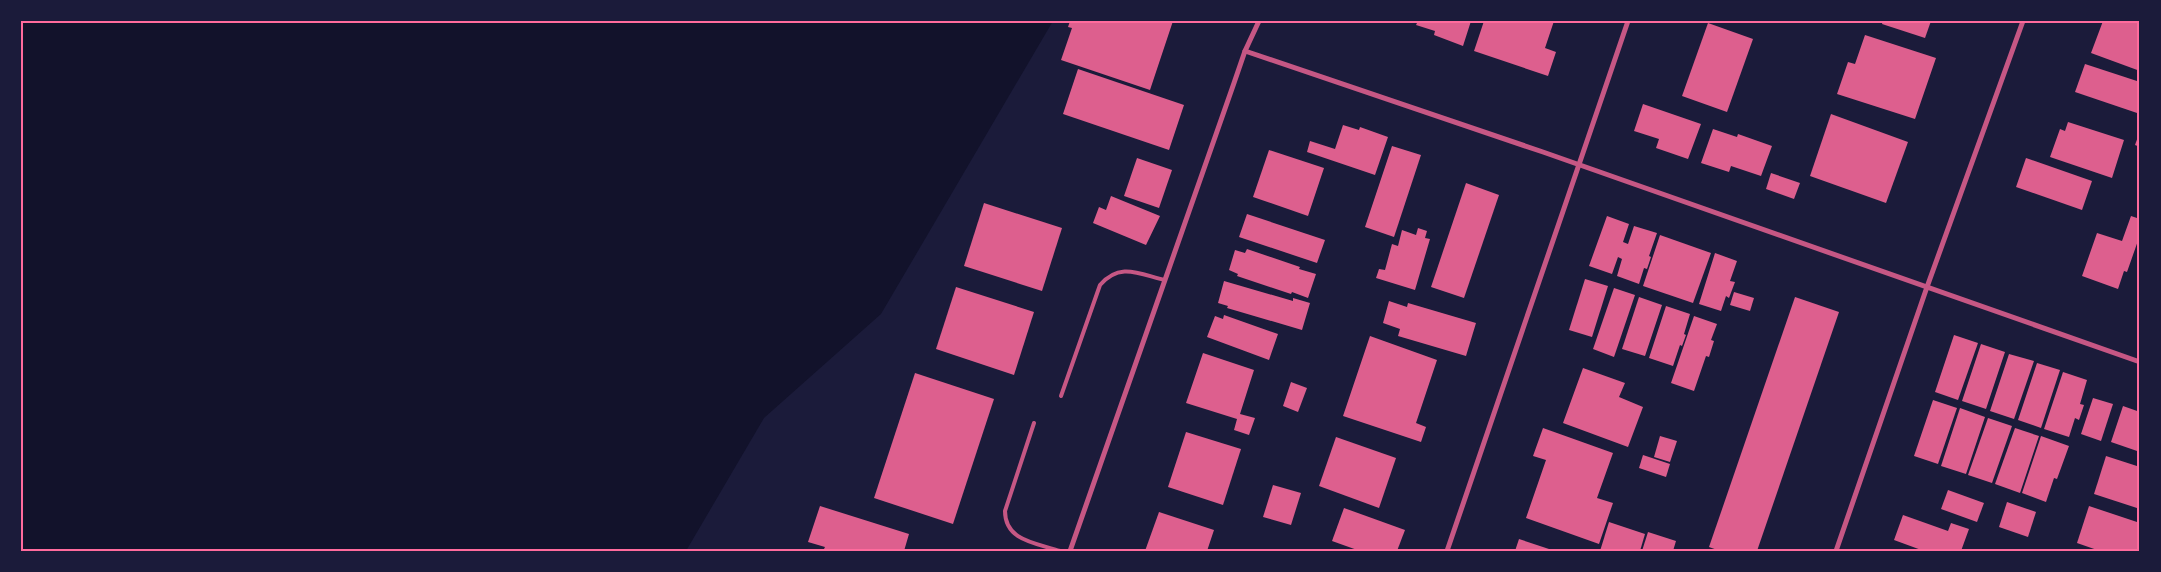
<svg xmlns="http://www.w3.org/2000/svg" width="2161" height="572" font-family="'Sofia Sans Condensed',sans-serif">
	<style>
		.water { fill: #12122b }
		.building { fill: #dd5f8e }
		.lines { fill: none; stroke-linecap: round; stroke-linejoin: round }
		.service { stroke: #c65784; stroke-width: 4 }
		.minor { stroke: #c65784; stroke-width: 5 }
		.neatline { fill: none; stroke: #ff6b9d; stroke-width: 2 }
	</style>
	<rect width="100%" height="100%" fill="#1b1b3a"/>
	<!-- water -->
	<polygon class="water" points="21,21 1053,21 881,314 764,418 686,551 21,551"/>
	<!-- building -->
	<g class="building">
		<polygon points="1070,21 1173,21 1150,90 1061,60 1072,28 1068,27"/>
		<polygon points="1418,21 1471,21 1463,46 1434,35 1435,31 1416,25"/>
		<polygon points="1484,21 1554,21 1545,48 1556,52 1548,76 1474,51"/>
		<polygon points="1883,21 1931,21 1925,38 1882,24"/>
		<polygon points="2103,21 2140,21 2140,71 2091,53"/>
		<polygon points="1708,23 1753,39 1727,112 1682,96"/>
		<polygon points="1865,35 1936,58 1915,119 1837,94 1848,62 1855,64"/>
		<polygon points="2085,64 2140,82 2140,114 2075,92"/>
		<polygon points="1078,69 1184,105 1169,150 1063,114"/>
		<polygon points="1643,104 1701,124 1688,159 1656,148 1659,139 1634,131"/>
		<polygon points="1831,114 1908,142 1886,203 1810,176"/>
		<polygon points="2068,122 2124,140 2112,178 2050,157 2060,129 2065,131"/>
		<polygon points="1343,125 1359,130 1360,127 1388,137 1375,175 1307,152 1310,141 1335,149"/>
		<polygon points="1713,129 1737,137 1738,134 1772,146 1761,176 1731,166 1729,172 1701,163"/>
		<polygon points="2140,131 2140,147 2135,145"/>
		<polygon points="1392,146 1421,155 1394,237 1365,227"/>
		<polygon points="1269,150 1324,168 1308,216 1253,197"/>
		<polygon points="1137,158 1172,170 1159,208 1124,196"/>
		<polygon points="2026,158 2092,181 2082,210 2016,187"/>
		<polygon points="1771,173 1800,183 1794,199 1766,189"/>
		<polygon points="1466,183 1499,195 1464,298 1431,287"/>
		<polygon points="1111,196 1160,216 1146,245 1093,223 1099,207 1106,210"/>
		<polygon points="984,203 1062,228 1042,291 964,266"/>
		<polygon points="1247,214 1325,240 1317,263 1239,237"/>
		<polygon points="1607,216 1629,224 1623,242 1628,244 1634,226 1657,233 1649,256 1651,257 1647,269 1644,268 1639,284 1617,276 1622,259 1618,257 1612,274 1589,266"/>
		<polygon points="2131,216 2140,219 2140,235 2127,272 2124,271 2118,289 2082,276 2097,233 2122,241"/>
		<polygon points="1418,228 1427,231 1425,238 1430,239 1415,290 1376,278 1379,269 1385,270 1392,244 1398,246 1402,230 1416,235"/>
		<polygon points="1660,235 1711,253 1693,303 1643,286"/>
		<polygon points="1247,249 1300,267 1299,269 1316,274 1308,298 1292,292 1291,294 1237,276 1238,274 1229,270 1235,250 1245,253"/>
		<polygon points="1715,253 1737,261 1730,281 1735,282 1729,298 1726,296 1721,311 1699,304"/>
		<polygon points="1585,279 1608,286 1592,337 1569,330"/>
		<polygon points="1224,281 1293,301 1293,298 1310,303 1302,330 1227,308 1228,306 1218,303"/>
		<polygon points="956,287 1034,312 1014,375 936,349"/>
		<polygon points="1614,288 1635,295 1614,357 1593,349"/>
		<polygon points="1734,292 1754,298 1750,311 1730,305"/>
		<polygon points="1639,297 1662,305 1645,356 1622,349"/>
		<polygon points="1795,297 1839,312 1757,551 1720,551 1709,547"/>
		<polygon points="1389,301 1407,307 1408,303 1476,323 1466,356 1398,336 1400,329 1383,323"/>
		<polygon points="1666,306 1690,314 1684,334 1686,335 1682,346 1680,345 1673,366 1649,358"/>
		<polygon points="1224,315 1278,334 1269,360 1207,337 1215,316 1223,319"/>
		<polygon points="1694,316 1717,324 1711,340 1714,341 1709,357 1706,356 1694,391 1671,383"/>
		<polygon points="1954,335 1978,343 1958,400 1935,392"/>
		<polygon points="1370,336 1437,360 1416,423 1426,427 1421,442 1343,416"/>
		<polygon points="1981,344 2005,352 1986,409 1962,401"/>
		<polygon points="1203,353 1254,370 1240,414 1255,418 1249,435 1234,430 1237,419 1186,403"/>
		<polygon points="2009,354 2034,361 2014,419 1990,411"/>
		<polygon points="2037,363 2060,370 2041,428 2018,420"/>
		<polygon points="1583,368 1625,383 1619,397 1643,407 1628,447 1563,423"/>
		<polygon points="2063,372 2087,380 2080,404 2084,405 2079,420 2075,418 2069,437 2044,429"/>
		<polygon points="915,373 994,399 953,524 874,498"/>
		<polygon points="1291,382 1307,388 1298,412 1283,406"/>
		<polygon points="2093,398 2113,404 2101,441 2081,434"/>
		<polygon points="1933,400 1957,408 1938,464 1914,456"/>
		<polygon points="2123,406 2140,412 2140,452 2111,442"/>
		<polygon points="1960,408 1985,417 1966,474 1941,466"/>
		<polygon points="1988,418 2012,426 1992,483 1968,475"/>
		<polygon points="1543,428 1613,453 1597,498 1613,503 1599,544 1526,518 1546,460 1533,456"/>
		<polygon points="2015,428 2039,436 2020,493 1995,484"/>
		<polygon points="1186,432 1241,449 1223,505 1168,487"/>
		<polygon points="1660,436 1677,441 1670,462 1654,457"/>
		<polygon points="2041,436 2069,446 2057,479 2054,478 2046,502 2022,493"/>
		<polygon points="1336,437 1396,458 1379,508 1319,486"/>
		<polygon points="1643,455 1670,464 1666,477 1639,468"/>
		<polygon points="2106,456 2140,467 2140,509 2094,494"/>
		<polygon points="1273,485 1301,493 1291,525 1263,517"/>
		<polygon points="1948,490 1984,503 1977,522 1941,509"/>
		<polygon points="2007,502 2036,512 2028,537 1999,527"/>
		<polygon points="820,506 909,534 904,551 823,551 825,547 808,542"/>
		<polygon points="2089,506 2140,523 2140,551 2100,551 2077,543"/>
		<polygon points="1344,508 1405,530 1397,551 1360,551 1332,541"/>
		<polygon points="1159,512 1214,530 1207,551 1145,551"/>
		<polygon points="1903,515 1948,531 1951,523 1969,529 1961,551 1924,551 1894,540"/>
		<polygon points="1609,522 1645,534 1640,551 1600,551"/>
		<polygon points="1648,532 1676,541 1673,551 1642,551"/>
		<polygon points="1519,539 1552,550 1552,551 1515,551"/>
	</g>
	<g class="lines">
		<!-- service -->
		<g class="service">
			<path d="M 1061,396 L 1100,285 C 1120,262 1139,274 1165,280"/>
			<path d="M 1034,423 L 1005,511 C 1005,541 1036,543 1060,551"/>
		</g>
		<!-- minor -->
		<g class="minor">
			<polyline points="1245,51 1543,152 2140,362"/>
			<polyline points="1070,551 1234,83 1245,51 1259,21"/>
			<polyline points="1447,551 1628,21"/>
			<polyline points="1836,551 1927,287 2023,21"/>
		</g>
	</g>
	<!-- border -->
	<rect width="2161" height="572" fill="none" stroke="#1b1b3a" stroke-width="45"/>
	<rect x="22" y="22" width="2116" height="528" class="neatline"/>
</svg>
